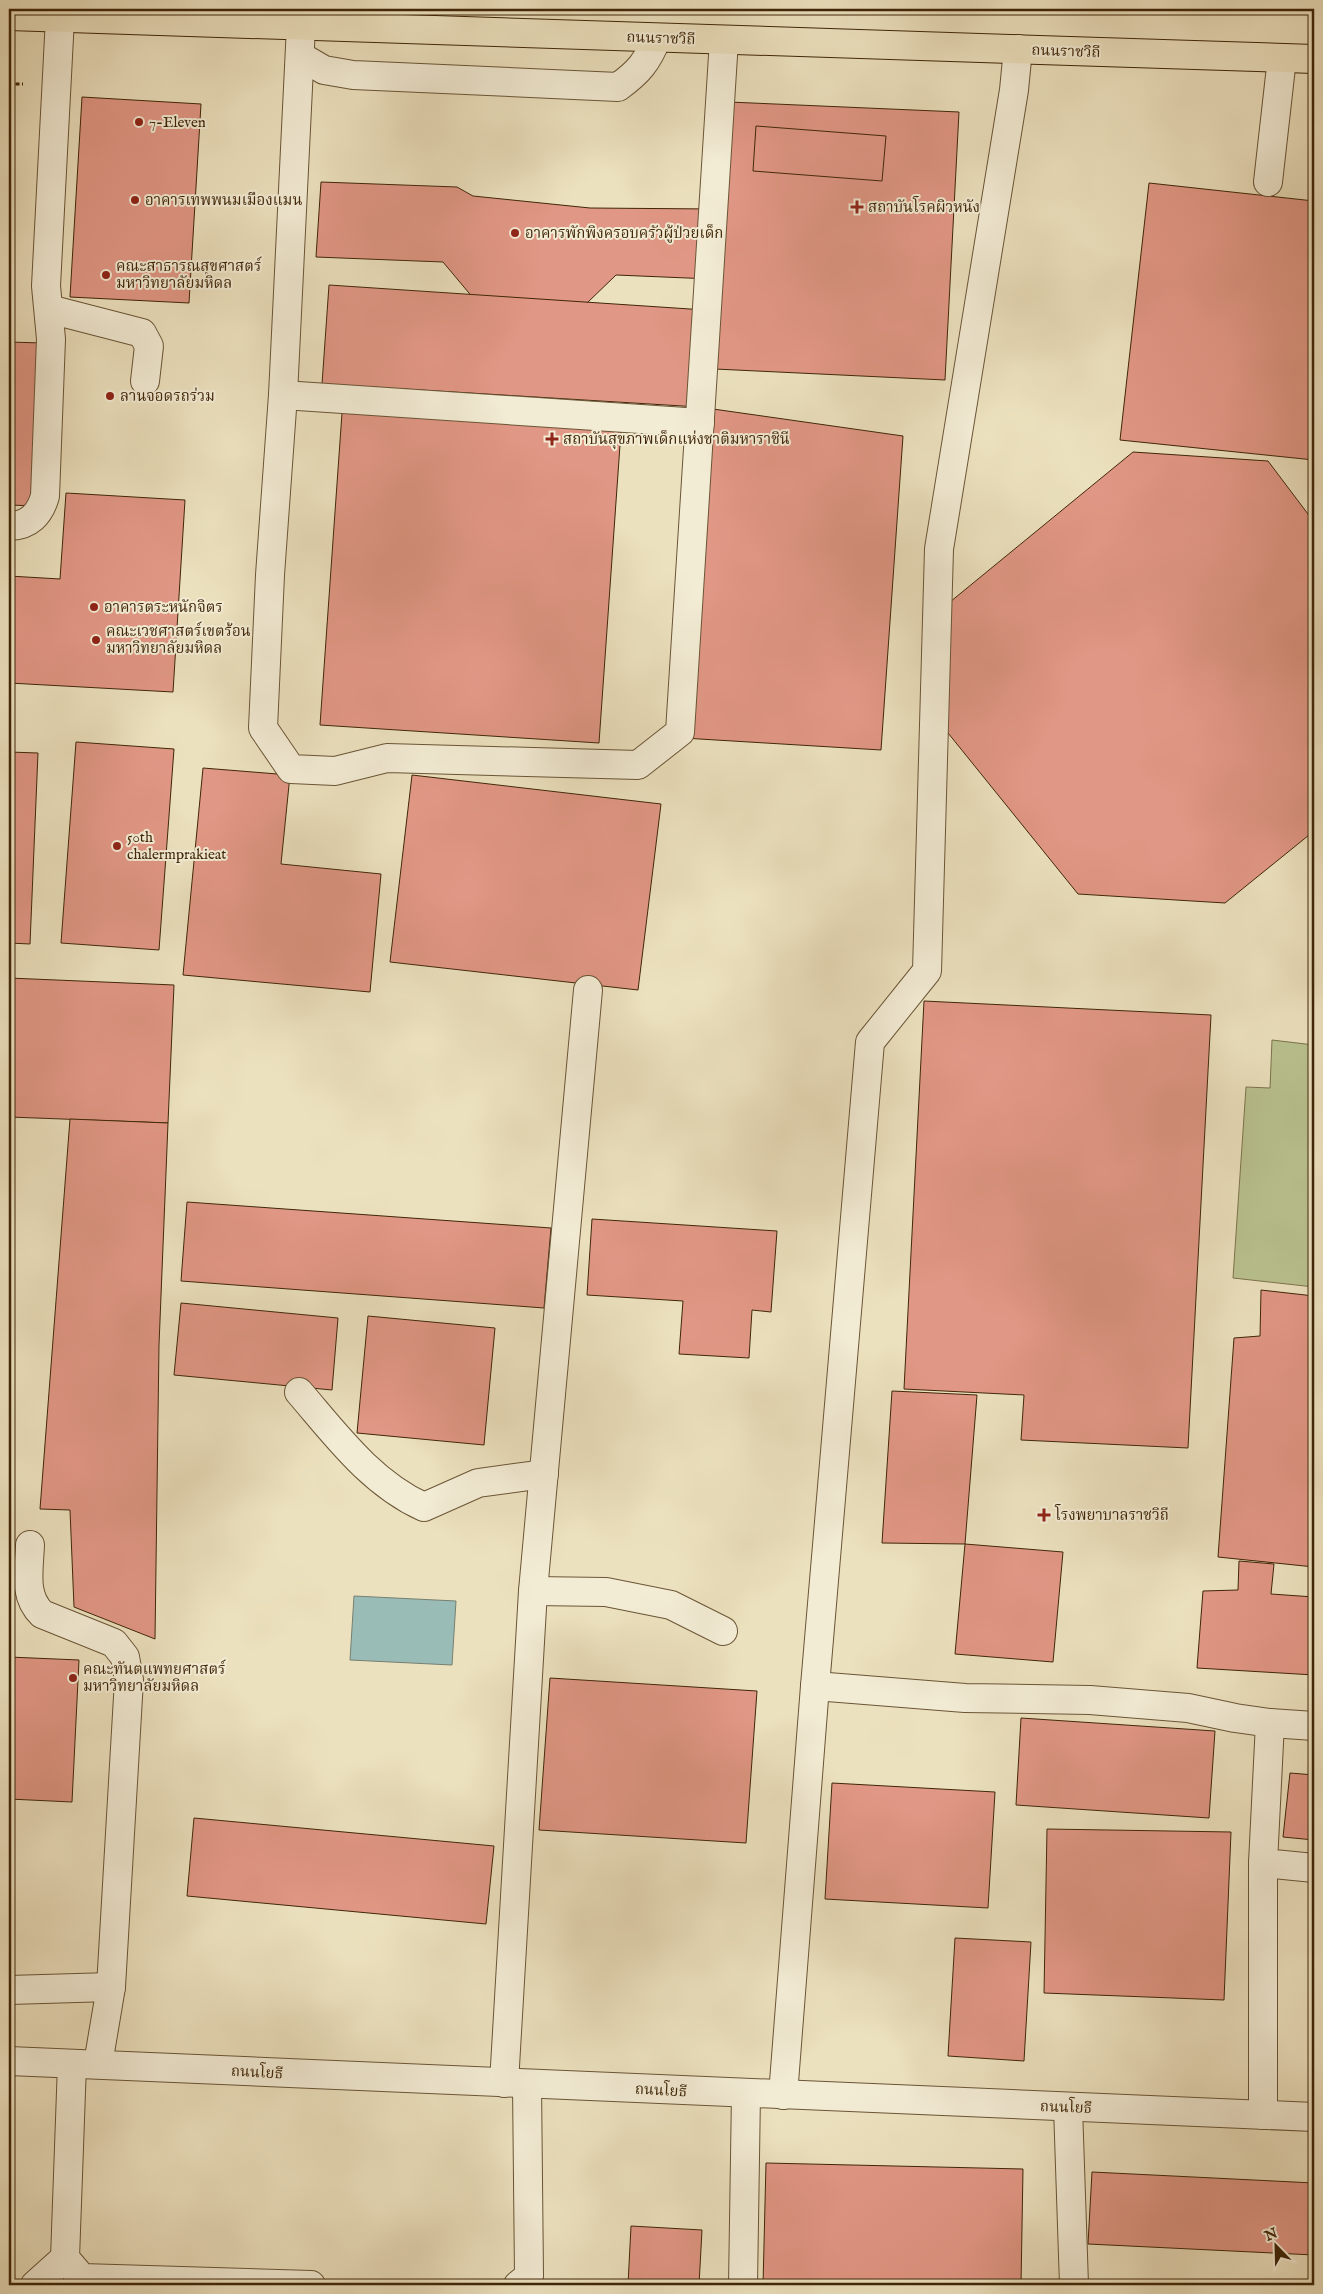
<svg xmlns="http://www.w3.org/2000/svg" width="1323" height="2294" font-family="'IM FELL English','Noto Serif Thai',serif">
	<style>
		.green { fill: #b9c290; stroke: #7c744c }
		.water { fill: #9abcb7; stroke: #768071 }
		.building { fill: #e19785; stroke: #3f2608 }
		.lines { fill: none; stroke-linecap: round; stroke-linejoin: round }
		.minor-casing { stroke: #6a5536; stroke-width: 30 }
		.major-casing { stroke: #3f2608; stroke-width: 30 }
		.path { stroke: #3f2608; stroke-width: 3; stroke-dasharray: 4 2.5; stroke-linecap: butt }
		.minor { stroke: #f3ecd5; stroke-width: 28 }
		.major { stroke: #ece1be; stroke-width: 28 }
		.poi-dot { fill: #8f2418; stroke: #f3ecd5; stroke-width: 2 }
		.labels { text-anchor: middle; stroke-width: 4; stroke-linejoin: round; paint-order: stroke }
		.street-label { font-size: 15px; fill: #3f2608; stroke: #f3ecd5 }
		.poi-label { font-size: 15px; fill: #3f2608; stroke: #f3ecd5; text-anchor: start }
	</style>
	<rect width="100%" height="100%" fill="#ece1be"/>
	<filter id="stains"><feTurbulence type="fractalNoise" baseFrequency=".004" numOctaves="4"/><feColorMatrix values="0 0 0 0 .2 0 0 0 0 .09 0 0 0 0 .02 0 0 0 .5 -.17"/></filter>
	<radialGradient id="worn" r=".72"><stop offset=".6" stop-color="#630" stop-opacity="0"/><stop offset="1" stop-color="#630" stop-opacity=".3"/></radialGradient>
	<!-- green -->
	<polygon class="green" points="1272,1040 1314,1045 1314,1287 1233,1278 1246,1087 1270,1088"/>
	<!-- water -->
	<polygon class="water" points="354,1596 456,1601 452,1665 350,1660"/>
	<!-- building -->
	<g class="building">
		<polygon points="82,97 201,104 189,303 70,297"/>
		<polygon points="729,102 959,112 945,380 715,369"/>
		<polygon points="756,126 886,136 882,181 753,171"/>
		<polygon points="321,182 457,187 473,196 590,208 713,209 711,279 616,275 586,304 474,299 443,262 316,257"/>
		<polygon points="1149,183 1314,201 1314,460 1120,440"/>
		<polygon points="329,285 705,310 699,407 322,384"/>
		<polygon points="9,342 42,343 38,506 9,505"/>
		<polygon points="699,407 903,436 881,750 683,738"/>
		<polygon points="342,413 621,431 599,743 320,725"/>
		<polygon points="1133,452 1268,461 1314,522 1314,831 1225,903 1078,894 944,728 950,602"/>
		<polygon points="66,493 185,500 173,692 9,683 9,576 60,579"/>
		<polygon points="76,742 174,749 159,950 61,943"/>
		<polygon points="9,752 38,753 30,944 9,943"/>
		<polygon points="203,768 290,775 281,864 381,874 370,992 183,975"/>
		<polygon points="412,775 661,804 638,990 390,962"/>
		<polygon points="9,978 174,985 168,1123 9,1117"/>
		<polygon points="924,1001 1211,1015 1188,1448 1021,1440 1024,1395 904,1389"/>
		<polygon points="70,1119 168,1123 159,1345 155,1639 74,1607 70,1510 40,1509"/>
		<polygon points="187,1202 551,1228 544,1308 181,1281"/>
		<polygon points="592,1219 777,1231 771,1312 752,1310 749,1358 679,1354 683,1301 587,1295"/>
		<polygon points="1261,1290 1314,1296 1314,1567 1218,1557 1234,1338 1260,1336"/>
		<polygon points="181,1303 338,1318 332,1390 174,1375"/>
		<polygon points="368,1316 495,1328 484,1445 357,1433"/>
		<polygon points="892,1391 977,1395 965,1544 882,1543"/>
		<polygon points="965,1544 1063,1552 1053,1662 955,1654"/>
		<polygon points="1239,1561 1274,1564 1271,1594 1314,1597 1314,1675 1197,1668 1203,1591 1238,1590"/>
		<polygon points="9,1657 79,1660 72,1802 9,1799"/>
		<polygon points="550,1678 757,1691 746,1843 539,1830"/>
		<polygon points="1021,1718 1215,1731 1209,1818 1016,1805"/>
		<polygon points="1290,1773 1314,1775 1314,1840 1283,1837"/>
		<polygon points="832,1783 995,1792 988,1908 825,1899"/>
		<polygon points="194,1818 494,1846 486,1924 187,1896"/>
		<polygon points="1047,1829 1231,1832 1224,2000 1044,1993"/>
		<polygon points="955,1938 1031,1942 1024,2061 948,2056"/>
		<polygon points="766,2163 1023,2169 1021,2285 763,2285"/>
		<polygon points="1092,2172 1314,2183 1314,2255 1088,2244"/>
		<polygon points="631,2226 702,2230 699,2285 628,2285"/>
	</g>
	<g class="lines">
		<!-- minor casing -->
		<g class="minor-casing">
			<g id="minor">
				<polyline points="301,26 283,395 270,575 263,728 291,769 335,771 387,758 638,765 680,732 724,40"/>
				<path d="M 300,56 L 324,70 L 353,75 L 618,87 C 639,72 647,62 657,38"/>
				<polyline points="1268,182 1282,58"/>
				<polyline points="49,309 142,333 149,346 145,381"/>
				<polyline points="283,395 700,423"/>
				<path d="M 9,526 C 29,526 40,514 45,496 L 51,339 L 46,286 L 60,18"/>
				<path d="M 299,1392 C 336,1435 371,1483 424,1507 L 478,1483 L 544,1474"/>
				<path d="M 30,1545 C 29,1570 23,1596 42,1614 L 114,1643 L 125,1657 L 129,1680 L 111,1987 L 98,2064"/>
				<polyline points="533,1591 606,1592 671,1605 723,1631"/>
				<polyline points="815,1686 965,1698 1090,1700 1188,1708 1235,1718 1270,1723 1263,1863 1314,1868"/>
				<polyline points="1270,1723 1314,1726"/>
				<polyline points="1263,1863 1263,2115"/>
				<polyline points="9,1990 111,1987"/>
				<polyline points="9,2061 1314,2117"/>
				<polyline points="72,2064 65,2258 82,2278 311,2285"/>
				<polyline points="504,2083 533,1591 588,990"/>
				<polyline points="783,2095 815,1686 870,1042 927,971 939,549 1014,90 1018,49"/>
				<polyline points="1068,2107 1074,2285"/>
				<polyline points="35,2285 65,2258"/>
				<polyline points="518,2285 529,2276 527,2084"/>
				<polyline points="743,2285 746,2093"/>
			</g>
		</g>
		<!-- major casing -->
		<g class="major-casing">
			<polyline id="major" points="9,16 1314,59"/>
		</g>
		<!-- path -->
		<polyline class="path" points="9,84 23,84"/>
		<!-- minor -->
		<use href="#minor" class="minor"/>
		<!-- major -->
		<use href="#major" class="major"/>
	</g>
	<!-- markers -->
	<g class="poi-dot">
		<circle cx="139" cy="122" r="5"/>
		<circle cx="135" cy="200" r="5"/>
		<path d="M854.5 199.5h5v5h5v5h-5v5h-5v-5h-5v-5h5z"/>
		<circle cx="515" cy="233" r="5"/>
		<circle cx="106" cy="275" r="5"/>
		<circle cx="110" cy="396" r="5"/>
		<path d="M549.5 431.5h5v5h5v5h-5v5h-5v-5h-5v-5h5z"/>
		<circle cx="94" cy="607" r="5"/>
		<circle cx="96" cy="640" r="5"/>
		<circle cx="117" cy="846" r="5"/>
		<path d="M1041.5 1507.5h5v5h5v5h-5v5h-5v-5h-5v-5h5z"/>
		<circle cx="73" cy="1678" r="5"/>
	</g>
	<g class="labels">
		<!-- street labels -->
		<g class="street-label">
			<text transform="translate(661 38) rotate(2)" y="5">ถนนราชวิถี</text>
			<text transform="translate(1066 51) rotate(2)" y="5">ถนนราชวิถี</text>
			<text transform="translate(257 2072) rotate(3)" y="5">ถนนโยธี</text>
			<text transform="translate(661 2090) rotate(3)" y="5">ถนนโยธี</text>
			<text transform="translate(1066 2107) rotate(2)" y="5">ถนนโยธี</text>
		</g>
		<!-- poi labels -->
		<g class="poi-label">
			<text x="149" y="127">7-Eleven</text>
			<text x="145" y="205">อาคารเทพพนมเมืองแมน</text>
			<text x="868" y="212">สถาบันโรคผิวหนัง</text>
			<text x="525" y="238">อาคารพักพิงครอบครัวผู้ป่วยเด็ก</text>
			<text x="116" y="271">คณะสาธารณสุขศาสตร์<tspan x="116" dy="17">มหาวิทยาลัยมหิดล</tspan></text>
			<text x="120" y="401">ลานจอดรถร่วม</text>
			<text x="563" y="444">สถาบันสุขภาพเด็กแห่งชาติมหาราชินี</text>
			<text x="104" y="612">อาคารตระหนักจิตร</text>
			<text x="106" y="636">คณะเวชศาสตร์เขตร้อน<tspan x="106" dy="17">มหาวิทยาลัยมหิดล</tspan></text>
			<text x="127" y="842">50th<tspan x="127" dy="17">chalermprakieat</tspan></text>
			<text x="1055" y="1520">โรงพยาบาลราชวิถี</text>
			<text x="83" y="1674">คณะทันตแพทยศาสตร์<tspan x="83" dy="17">มหาวิทยาลัยมหิดล</tspan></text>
		</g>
	</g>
	<!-- margin -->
	<rect width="1323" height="2294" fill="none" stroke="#ece1be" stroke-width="30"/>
	<rect x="10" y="10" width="1303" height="2274" fill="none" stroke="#3f2608" stroke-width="2.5"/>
	<rect x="15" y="15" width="1293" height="2264" fill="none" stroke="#3f2608"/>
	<!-- north arrow -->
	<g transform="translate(1276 2246) rotate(337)" stroke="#f3ecd5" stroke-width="4" paint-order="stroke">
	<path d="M0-4L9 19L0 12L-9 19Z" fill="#3f2608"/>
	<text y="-8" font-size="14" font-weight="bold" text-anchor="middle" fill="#3f2608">N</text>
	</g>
	<rect width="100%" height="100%" filter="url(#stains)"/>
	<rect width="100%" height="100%" fill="url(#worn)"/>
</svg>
